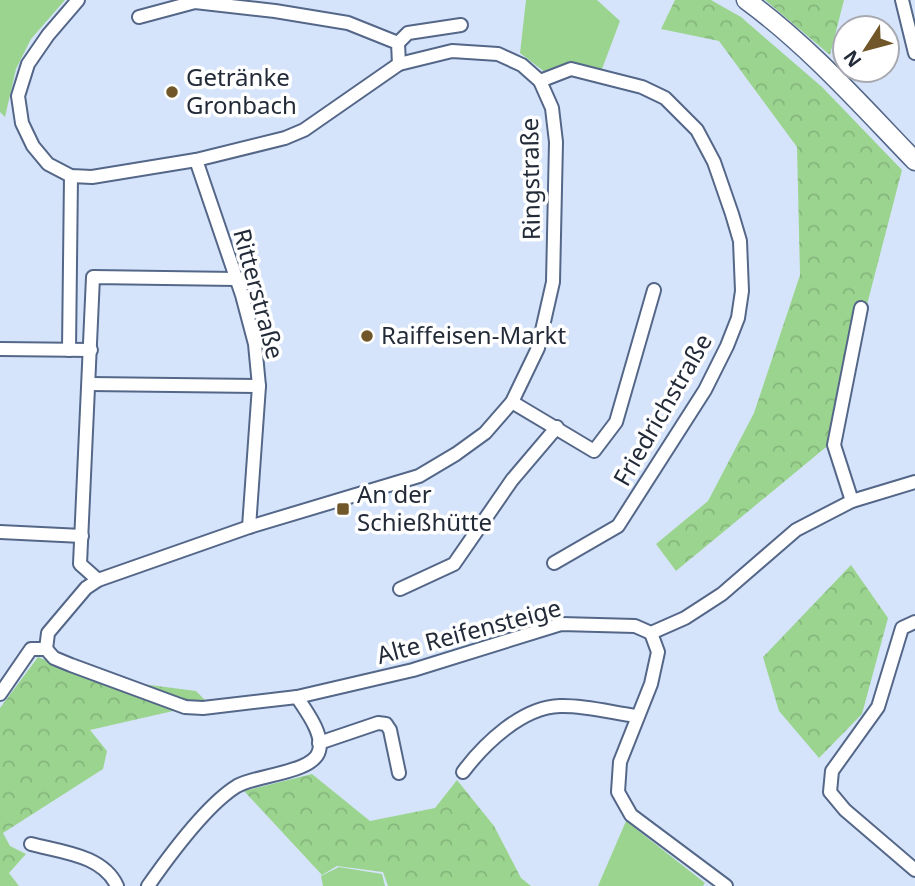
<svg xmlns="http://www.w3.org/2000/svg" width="915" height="886" font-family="'Noto Sans',sans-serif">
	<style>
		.green { fill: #9bd48f }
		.forest { fill: url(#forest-crowns) }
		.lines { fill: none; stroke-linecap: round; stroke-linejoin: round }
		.street-casing { stroke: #546788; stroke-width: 16 }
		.secondary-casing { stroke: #546788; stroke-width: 21 }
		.street { stroke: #fff; stroke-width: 12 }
		.secondary { stroke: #fff; stroke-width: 18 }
		.poi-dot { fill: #705628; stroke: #fff; stroke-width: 2.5 }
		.labels { text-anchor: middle; stroke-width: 7; stroke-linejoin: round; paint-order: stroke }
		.poi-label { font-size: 24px; fill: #232b39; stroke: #fff; text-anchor: start }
		.street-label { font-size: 24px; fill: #232b39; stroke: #fff }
	</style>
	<defs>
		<pattern id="forest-crowns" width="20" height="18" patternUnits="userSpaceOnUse" patternTransform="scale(1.75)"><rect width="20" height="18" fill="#9bd48f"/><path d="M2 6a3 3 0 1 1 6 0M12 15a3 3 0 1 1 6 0" fill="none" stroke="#85b67c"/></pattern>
	</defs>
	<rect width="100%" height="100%" fill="#d6e4fb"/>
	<!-- green -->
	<g class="green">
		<polygon points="0,0 65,0 31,39 16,69 5,117 0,112"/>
		<polygon points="526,0 597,0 620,21 602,69 546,73 520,53"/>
		<polygon points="626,821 705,883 703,886 598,886"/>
		<polygon points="339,867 382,874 385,886 323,886 321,876"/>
	</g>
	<!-- forest -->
	<g class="forest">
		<polygon points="675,0 711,0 741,17 822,87 902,170 831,443 676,571 656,544 708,501 754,413 800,275 797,147 719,41 661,29"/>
		<polygon points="765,0 844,0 830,55"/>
		<polygon points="851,565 888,618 862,714 819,758 779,711 763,657"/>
		<polygon points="38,657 97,682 126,690 142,684 196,691 208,703 90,730 107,751 103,769 3,833 10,846 26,854 9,873 19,886 0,886 0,708"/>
		<polygon points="312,774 370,821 435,808 457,780 494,826 521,878 531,886 388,886 383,872 337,866 322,875 244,791"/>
	</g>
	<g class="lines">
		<!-- street casing -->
		<g class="street-casing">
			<g id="street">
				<polyline points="902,0 915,53"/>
				<polyline points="139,17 195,2 275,11 348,23 398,43 399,64"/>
				<polyline points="398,43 408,33 461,25"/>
				<polyline points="540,81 571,69 642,87 665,98 697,130 714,162 732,214 740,241 742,291 738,318 727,346 705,390 618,526 554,563"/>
				<polyline points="196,160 242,295 255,344 259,386 249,527"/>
				<polyline points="0,349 91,350"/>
				<polyline points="69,350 71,176"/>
				<polyline points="90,384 259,386"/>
				<polyline points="512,402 594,451 616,422 654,290"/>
				<polyline points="852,501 834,445 861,308"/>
				<polyline points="0,532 82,536"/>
				<polyline points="98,580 80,564 93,277 236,279"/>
				<polyline points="400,589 454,564 512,480 557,427"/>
				<polyline points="915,622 902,628 878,707 832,771 830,792 845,810 915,870"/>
				<polyline points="651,633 658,652 651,684 620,762 618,792 631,815 726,886"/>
				<polyline points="46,649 48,633 86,588 98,580 249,527 419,476 456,454 485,433 512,402 538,348 553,282 556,142 552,108 540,81 522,65 498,54 452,51 399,64 304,130 285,138 196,160 92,177 71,176 48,164 33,146 22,123 18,96 28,64 48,35 78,0"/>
				<polyline points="46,649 54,658 71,665 185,707 203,708 297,697 413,670 561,624 635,626 651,633 685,618 722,594 796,530 852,501 915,482"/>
				<polyline points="0,694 31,649 46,649"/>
				<polyline points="319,743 378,723 386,724 390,730 399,773"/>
				<path d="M 463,772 C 484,744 522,707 560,706 C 585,705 613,713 637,716"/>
				<path d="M 31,844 C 61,852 103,855 117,886"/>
				<path d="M 148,886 C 169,856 206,805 237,786 C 256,775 313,773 319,751 C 324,734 306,711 297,697"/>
			</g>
		</g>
		<!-- secondary casing -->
		<g class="secondary-casing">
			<path id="secondary" d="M 746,0 C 809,46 861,105 915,161"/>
		</g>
		<!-- street -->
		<use href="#street" class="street"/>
		<!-- secondary -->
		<use href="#secondary" class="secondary"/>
	</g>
	<!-- markers -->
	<g class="poi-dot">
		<circle cx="172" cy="92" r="7"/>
		<circle cx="367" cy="336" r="7"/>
		<rect x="336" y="502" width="14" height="14" rx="3.5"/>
	</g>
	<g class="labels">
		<!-- poi labels -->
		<g class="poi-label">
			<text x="186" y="86">Getränke<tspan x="186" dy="28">Gronbach</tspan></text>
			<text x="381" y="344">Raiffeisen-Markt</text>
			<text x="357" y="503">An der<tspan x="357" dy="28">Schießhütte</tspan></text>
		</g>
		<!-- street labels -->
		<g class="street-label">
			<text transform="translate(531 179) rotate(-91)" y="8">Ringstraße</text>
			<text transform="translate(258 294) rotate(75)" y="8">Ritterstraße</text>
			<text transform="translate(663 410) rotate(-60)" y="8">Friedrichstraße</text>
			<text transform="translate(469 632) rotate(-15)" y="8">Alte Reifensteige</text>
		</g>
	</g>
	<!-- north arrow -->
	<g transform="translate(866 49) rotate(234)"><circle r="33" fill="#ffffff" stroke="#a7aab0" stroke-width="2"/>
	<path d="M0-5L12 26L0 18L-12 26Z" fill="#705628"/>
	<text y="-10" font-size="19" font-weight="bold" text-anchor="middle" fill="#232b39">N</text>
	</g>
</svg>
